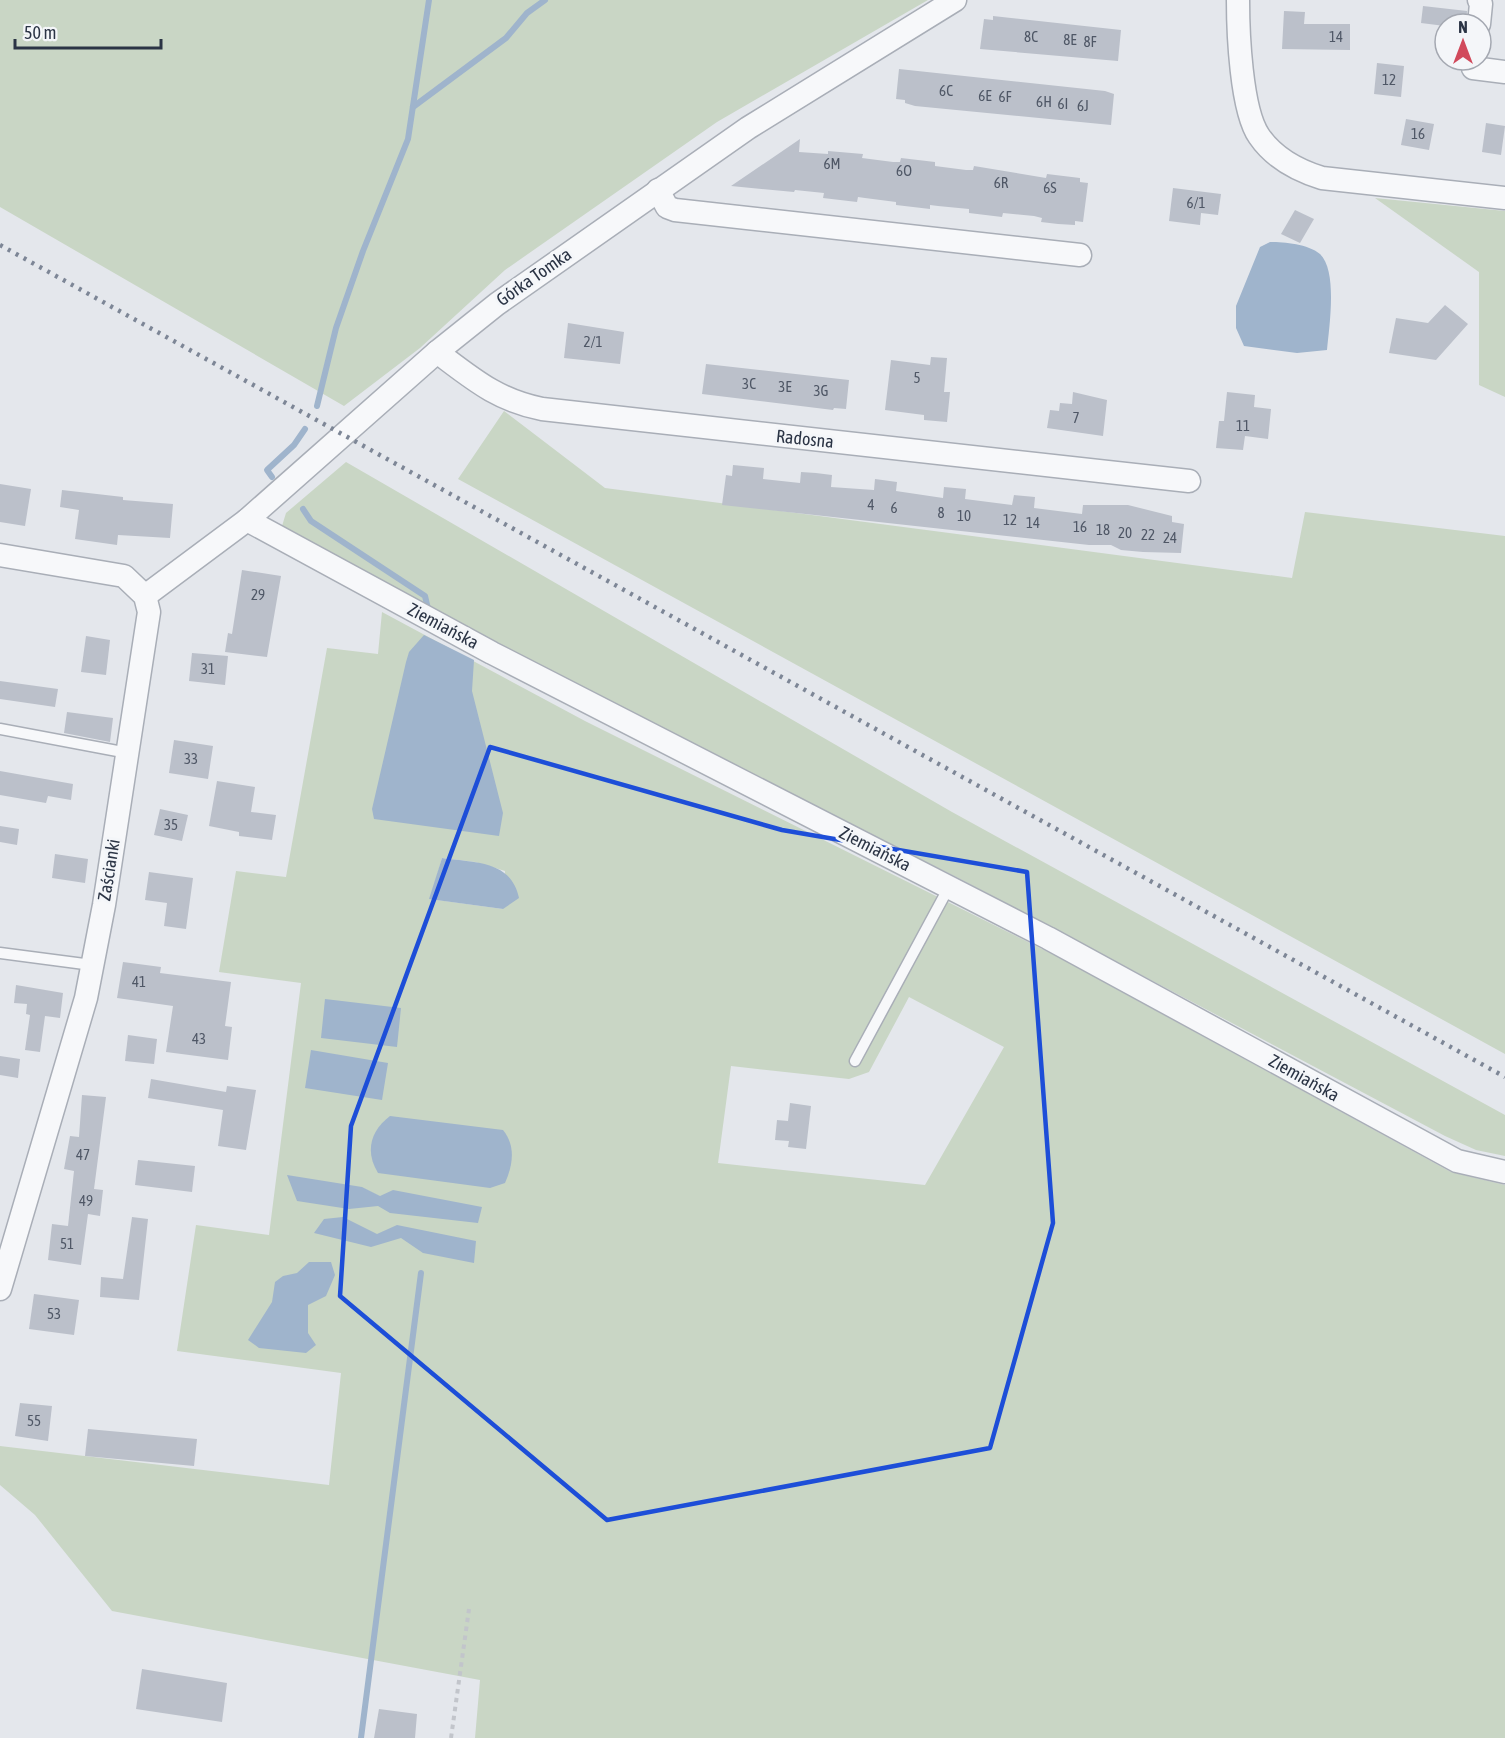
<svg xmlns="http://www.w3.org/2000/svg" width="1505" height="1738" font-family="'Asap Condensed',sans-serif">
	<style>
		.green { fill: #c9d6c5; fill-rule: evenodd }
		.water { fill: #9fb4cc }
		.lines { fill: none; stroke-linecap: round; stroke-linejoin: round }
		.stream { stroke: #9fb4cc; stroke-width: 6 }
		.building { fill: #bbc0ca }
		.service-casing { stroke: #a9aeb7; stroke-width: 13 }
		.minor-casing { stroke: #a9aeb7; stroke-width: 25 }
		.path { stroke: #c2c5cb; stroke-width: 4; stroke-dasharray: 4.5 4.5; stroke-linecap: butt }
		.service { stroke: #f7f8fa; stroke-width: 10 }
		.minor { stroke: #f7f8fa; stroke-width: 22 }
		.rail { stroke: #7d8696; stroke-width: 4.5; stroke-dasharray: 3 6; stroke-linecap: butt }
		.marked { fill: none; stroke: #1d4ed8; stroke-width: 4.5; stroke-linejoin: round }
		.labels { text-anchor: middle; stroke-width: 6; stroke-linejoin: round; paint-order: stroke }
		.number-label { font-size: 15px; fill: #4f5766 }
		.street-label { font-size: 18px; fill: #2b3445; stroke: #f4f6f9 }
	</style>
	<rect width="100%" height="100%" fill="#e4e7ec"/>
	<!-- green -->
	<g class="green">
		<polygon points="0,0 928,0 717,122 505,270 420,348 344,406 0,207"/>
		<polygon points="1375,198 1505,211 1505,397 1479,385 1479,272"/>
		<polygon points="504,411 605,488 1292,578 1305,512 1505,536 1505,1054 458,479"/>
		<polygon points="346,462 952,812 1505,1115 1505,1156 1476,1150 1445,1136 966,882 568,681 282,526 286,513"/>
		<path d="M 382,612 L 585,721 L 1056,956 L 1451,1172 L 1505,1185 L 1505,1738 L 475,1738 L 480,1680 L 112,1611 L 35,1515 L 0,1485 L 0,1446 L 329,1485 L 341,1373 L 177,1351 L 196,1225 L 269,1235 L 301,983 L 219,972 L 236,871 L 286,877 L 327,648 L 378,654 ZM 442,858 L 475,862 L 505,871 L 503,909 L 430,899 ZM 909,997 L 1004,1047 L 925,1185 L 718,1163 L 731,1066 L 849,1079 L 869,1072 Z"/>
	</g>
	<!-- water -->
	<g class="water">
		<path d="M 1270,242 C 1285,242 1308,244 1320,254 C 1338,271 1329,328 1327,350 L 1297,353 L 1244,346 L 1236,328 L 1236,306 L 1260,247 Z"/>
		<polygon points="424,635 474,660 472,691 503,813 499,836 374,819 372,809 406,662 409,652"/>
		<path d="M 442,858 C 475,863 511,860 519,898 L 503,909 L 429,899 Z"/>
		<polygon points="325,999 401,1008 397,1047 321,1038"/>
		<polygon points="311,1050 388,1063 382,1100 305,1088"/>
		<path d="M 390,1116 L 503,1130 C 516,1146 513,1165 505,1183 L 490,1188 L 378,1173 C 365,1152 370,1131 390,1116 Z"/>
		<polygon points="287,1175 362,1187 380,1196 393,1190 482,1207 478,1223 390,1213 378,1206 349,1209 297,1201"/>
		<polygon points="343,1217 377,1234 397,1225 476,1241 474,1263 423,1253 401,1238 371,1247 314,1233 324,1219"/>
		<polygon points="309,1262 331,1262 335,1275 326,1296 308,1305 308,1333 316,1345 306,1353 259,1348 248,1340 272,1302 275,1282 283,1276 297,1273"/>
	</g>
	<g class="lines">
		<!-- stream -->
		<g class="stream">
			<polyline points="413,107 506,38 527,13 545,0"/>
			<polyline points="317,406 336,328 363,251 408,139 429,0"/>
			<polyline points="272,477 267,470 294,445 305,429"/>
			<polyline points="303,509 311,521 425,596 428,609"/>
			<polyline points="361,1738 421,1273"/>
		</g>
	</g>
	<!-- building -->
	<g class="building">
		<polygon points="1423,6 1467,11 1466,24 1445,24 1445,26 1421,23"/>
		<polygon points="1284,11 1305,12 1304,24 1350,24 1350,50 1282,49"/>
		<polygon points="993,16 1121,30 1118,61 980,49 984,19 993,20"/>
		<polygon points="1377,63 1404,66 1401,97 1374,94"/>
		<polygon points="899,69 1105,91 1114,94 1111,125 915,106 905,103 905,100 896,99"/>
		<polygon points="1406,119 1434,124 1429,150 1401,145"/>
		<polygon points="1486,123 1505,126 1501,155 1482,152"/>
		<polygon points="800,139 799,152 828,154 828,151 863,154 862,158 893,162 900,162 901,158 935,162 935,166 966,170 973,170 974,166 1046,178 1047,174 1080,178 1080,182 1088,183 1083,222 1075,221 1075,225 1058,224 1041,222 1042,218 1034,216 1003,213 1002,217 969,213 969,209 938,206 930,205 930,209 896,205 896,202 865,198 858,197 857,202 823,198 824,193 795,190 794,192 731,186"/>
		<polygon points="1173,188 1221,194 1218,215 1201,213 1200,225 1169,221"/>
		<polygon points="1295,210 1314,219 1300,243 1281,234"/>
		<polygon points="1445,305 1468,324 1436,360 1389,353 1396,318 1428,323"/>
		<polygon points="568,323 624,332 620,364 564,358"/>
		<polygon points="931,357 947,358 944,392 950,392 947,422 924,420 924,415 885,410 891,360 930,365"/>
		<polygon points="706,364 849,380 846,409 834,408 833,410 702,394"/>
		<polygon points="1073,392 1107,400 1103,436 1047,428 1050,410 1059,411 1060,403 1072,404"/>
		<polygon points="1227,392 1255,395 1254,407 1271,409 1268,439 1245,436 1243,450 1216,448 1219,421 1224,421"/>
		<polygon points="733,465 764,468 763,479 800,483 801,472 816,473 832,475 831,487 874,490 875,479 897,482 896,491 943,498 944,487 966,489 965,499 1012,505 1014,495 1035,497 1034,508 1082,514 1083,505 1128,505 1172,516 1172,522 1184,524 1181,553 1143,552 1121,550 1111,545 1089,545 722,505 726,475 732,476"/>
		<polygon points="0,484 31,489 25,526 0,522"/>
		<polygon points="62,490 123,497 123,500 173,504 170,538 118,535 117,545 75,539 79,510 60,507"/>
		<polygon points="242,570 281,576 267,657 225,652 228,633 232,634"/>
		<polygon points="86,636 110,640 106,675 81,672"/>
		<polygon points="192,653 228,656 225,685 189,681"/>
		<polygon points="0,681 58,689 55,707 0,699"/>
		<polygon points="67,712 113,718 110,742 64,733"/>
		<polygon points="174,740 213,746 208,779 169,773"/>
		<polygon points="0,771 73,784 71,800 48,796 46,803 0,795"/>
		<polygon points="217,781 255,787 251,812 276,815 272,840 239,836 239,832 209,826"/>
		<polygon points="160,809 188,815 182,841 154,835"/>
		<polygon points="0,826 19,829 17,845 0,842"/>
		<polygon points="55,854 88,859 85,883 52,878"/>
		<polygon points="149,872 193,878 186,929 164,926 167,903 145,900"/>
		<polygon points="123,962 161,967 160,973 231,982 225,1026 232,1027 228,1060 166,1052 173,1006 117,998"/>
		<polygon points="16,985 63,993 60,1018 45,1016 40,1052 25,1050 30,1015 26,1014 27,1004 14,1003"/>
		<polygon points="128,1035 157,1039 154,1064 125,1061"/>
		<polygon points="0,1056 20,1059 18,1078 0,1075"/>
		<polygon points="151,1079 226,1092 227,1086 256,1090 246,1150 218,1146 223,1110 148,1098"/>
		<polygon points="82,1095 106,1097 94,1189 103,1190 100,1216 88,1214 81,1265 48,1260 52,1224 68,1226 74,1171 64,1169 70,1136 79,1137"/>
		<polygon points="790,1103 811,1106 806,1149 788,1147 789,1141 775,1140 777,1120 788,1121"/>
		<polygon points="138,1160 195,1166 192,1192 135,1185"/>
		<polygon points="132,1217 148,1219 139,1300 100,1297 101,1277 123,1279"/>
		<polygon points="34,1294 79,1300 74,1335 29,1329"/>
		<polygon points="20,1403 52,1406 48,1441 15,1436"/>
		<polygon points="88,1429 197,1439 194,1466 85,1456"/>
		<polygon points="142,1669 227,1683 222,1722 136,1709"/>
		<polygon points="379,1709 417,1714 415,1738 374,1738"/>
	</g>
	<g class="lines">
		<!-- service casing -->
		<g class="service-casing">
			<g id="service">
				<polyline points="0,729 128,753"/>
				<polyline points="0,953 92,965"/>
				<polyline points="855,1061 949,887"/>
			</g>
		</g>
		<!-- minor casing -->
		<g class="minor-casing">
			<g id="minor">
				<path d="M 1238,0 C 1238,32 1241,110 1259,136 C 1274,158 1296,170 1322,178 L 1505,198"/>
				<polyline points="1479,24 1481,4 1479,0"/>
				<polyline points="1474,60 1473,68 1505,72"/>
				<polyline points="658,190 667,207 675,210 1080,255"/>
				<path d="M 437,352 C 473,379 497,400 542,409 L 1189,481"/>
				<polyline points="247,520 492,653 1048,938 1457,1161 1505,1172"/>
				<polyline points="0,555 124,576 145,596 149,612 104,905 86,998 0,1289"/>
				<polyline points="145,596 247,520 437,352 497,304 748,128 955,0"/>
			</g>
		</g>
		<!-- path -->
		<polyline class="path" points="451,1738 469,1609"/>
		<!-- service -->
		<use href="#service" class="service"/>
		<!-- minor -->
		<use href="#minor" class="minor"/>
		<!-- rail -->
		<polyline class="rail" points="0,245 1505,1077"/>
	</g>
	<!-- marked area -->
	<path class="marked" d="M 490,747 L 782,830 L 1027,872 L 1053,1223 L 990,1448 L 607,1520 L 340,1296 L 351,1126 Z"/>
	<g class="labels">
		<!-- number labels -->
		<g class="number-label">
			<text x="1031" y="42">8C</text>
			<text x="1336" y="42">14</text>
			<text x="1070" y="45">8E</text>
			<text x="1090" y="47">8F</text>
			<text x="1389" y="85">12</text>
			<text x="946" y="96">6C</text>
			<text x="985" y="101">6E</text>
			<text x="1005" y="102">6F</text>
			<text x="1044" y="107">6H</text>
			<text x="1063" y="109">6I</text>
			<text x="1083" y="111">6J</text>
			<text x="1418" y="139">16</text>
			<text x="832" y="169">6M</text>
			<text x="904" y="176">6O</text>
			<text x="1001" y="188">6R</text>
			<text x="1050" y="193">6S</text>
			<text x="1196" y="208">6/1</text>
			<text x="593" y="347">2/1</text>
			<text x="917" y="383">5</text>
			<text x="749" y="389">3C</text>
			<text x="785" y="392">3E</text>
			<text x="821" y="396">3G</text>
			<text x="1076" y="423">7</text>
			<text x="1243" y="431">11</text>
			<text x="871" y="510">4</text>
			<text x="894" y="513">6</text>
			<text x="941" y="518">8</text>
			<text x="964" y="521">10</text>
			<text x="1010" y="525">12</text>
			<text x="1033" y="528">14</text>
			<text x="1080" y="532">16</text>
			<text x="1103" y="535">18</text>
			<text x="1125" y="538">20</text>
			<text x="1148" y="540">22</text>
			<text x="1170" y="543">24</text>
			<text x="258" y="600">29</text>
			<text x="208" y="674">31</text>
			<text x="191" y="764">33</text>
			<text x="171" y="830">35</text>
			<text x="139" y="987">41</text>
			<text x="199" y="1044">43</text>
			<text x="83" y="1160">47</text>
			<text x="86" y="1206">49</text>
			<text x="67" y="1249">51</text>
			<text x="54" y="1319">53</text>
			<text x="34" y="1426">55</text>
		</g>
		<!-- street labels -->
		<g class="street-label">
			<text transform="translate(534 277) rotate(-35)" y="6">Górka Tomka</text>
			<text transform="translate(805 439) rotate(6)" y="6">Radosna</text>
			<text transform="translate(443 626) rotate(28)" y="6">Ziemiańska</text>
			<text transform="translate(875 849) rotate(27)" y="6">Ziemiańska</text>
			<text transform="translate(109 870) rotate(-81)" y="6">Zaścianki</text>
			<text transform="translate(1304 1078) rotate(29)" y="6">Ziemiańska</text>
		</g>
	</g>
	<!-- north arrow -->
	<g transform="translate(1463 42)"><circle r="28" fill="#f4f6f9" stroke="#a4a8b1" stroke-width="1.5"/>
	<path d="M0-4.5L10 22L0 15L-10 22Z" fill="#d1495b"/>
	<text y="-9" font-size="16" font-weight="bold" text-anchor="middle" fill="#2b3445">N</text>
	</g>
	<!-- scale -->
	<path d="M15 39v9h146v-9" fill="none" stroke="#2b3445" stroke-width="3"/>
	<text x="24" y="39" font-size="18" fill="#2b3445" stroke="#f4f6f9" stroke-width="4.5" paint-order="stroke">50 m</text>
</svg>
